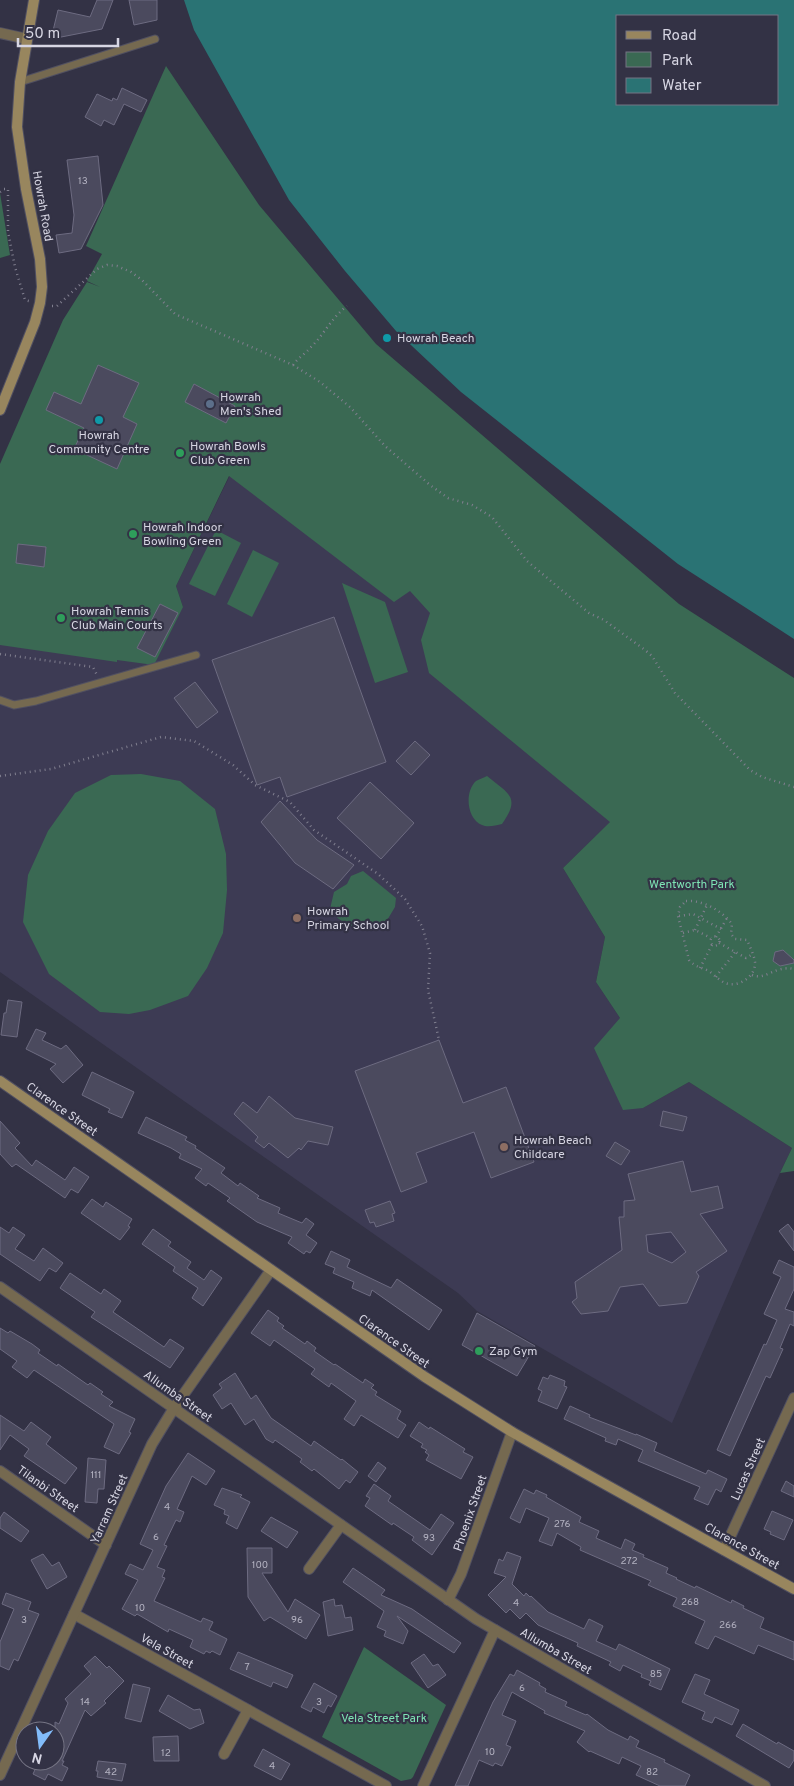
<svg xmlns="http://www.w3.org/2000/svg" width="794" height="1786" font-family="Overpass,sans-serif">
	<style>
		.built { fill: #3d3b54 }
		.green { fill: #3a6953 }
		.water { fill: #2a7374; fill-rule: evenodd }
		.building { fill: #4b4a5e; stroke: #6d6b81; fill-rule: evenodd }
		.lines { fill: none; stroke-linecap: round; stroke-linejoin: round }
		.lane-casing { stroke: #515061; stroke-width: 9 }
		.street-casing { stroke: #515061; stroke-width: 12 }
		.secondary-casing { stroke: #515061; stroke-width: 12 }
		.path { stroke: #807f8f; stroke-width: 2.5; stroke-dasharray: 1 4; stroke-linecap: butt }
		.lane { stroke: #756950; stroke-width: 7 }
		.street { stroke: #756950; stroke-width: 10 }
		.secondary { stroke: #98865e; stroke-width: 10 }
		.culture-dot { fill: #0f9aa8; stroke: #333245; stroke-width: 2 }
		.service-dot { fill: #5c6f8a; stroke: #333245; stroke-width: 2 }
		.leisure-dot { fill: #2e9e5b; stroke: #333245; stroke-width: 2 }
		.education-dot { fill: #8d6e63; stroke: #333245; stroke-width: 2 }
		.labels { text-anchor: middle; stroke-width: 4.5; stroke-linejoin: round; paint-order: stroke }
		.number-label { font-size: 10px; fill: #b4b3c2 }
		.street-label { font-size: 12px; fill: #d7d6e3; stroke: #333245 }
		.poi-label { font-size: 12px; fill: #d7d6e3; stroke: #333245; text-anchor: start }
		.park-label { font-size: 12px; fill: #7ee5b5; stroke: #333245 }
	</style>
	<rect width="100%" height="100%" fill="#333245"/>
	<!-- built -->
	<polygon class="built" points="235,465 703,732 563,868 605,937 596,982 620,1018 643,1108 689,1082 792,1148 780,1173 672,1423 477,1311 458,1293 0,972 0,644 183,607 176,586"/>
	<!-- green -->
	<g class="green">
		<polygon points="166,66 259,205 376,344 679,604 794,678 794,1171 780,1173 792,1148 689,1082 643,1108 623,1110 594,1048 620,1018 596,982 605,937 563,868 610,822 429,673 421,640 430,613 410,591 394,602 229,476 176,586 183,607 154,665 117,660 117,662 0,645 0,464 63,320 87,282 100,287 87,281 102,254 86,246"/>
		<polygon points="0,193 10,255 0,258"/>
		<polygon points="216,530 241,543 215,596 189,584"/>
		<polygon points="253,550 279,563 252,617 227,604"/>
		<polygon points="342,583 385,602 408,672 375,683"/>
		<polygon points="141,774 180,781 215,809 226,854 227,890 223,933 207,968 188,996 150,1010 129,1014 100,1012 49,974 23,922 28,875 48,831 75,793 111,775"/>
		<path d="M 487,776 C 509,794 521,797 502,824 C 496,825 488,828 482,825 C 467,819 464,792 476,781 C 479,779 484,778 487,776 Z"/>
		<path d="M 363,871 L 396,898 L 395,907 L 383,927 C 362,931 342,927 330,909 L 334,892 L 347,884 L 351,876 Z"/>
		<polygon points="364,1647 446,1705 413,1777 411,1779 401,1781 322,1737"/>
	</g>
	<!-- water -->
	<path class="water" d="M 184,0 L 794,0 L 794,639 L 678,564 L 461,392 L 396,331 L 345,271 L 289,200 L 194,30 ZM 618,16 L 778,16 L 778,104 L 618,104 Z"/>
	<!-- building -->
	<g class="building">
		<polygon points="97,0 113,0 102,29 51,39 58,10 90,17"/>
		<polygon points="129,0 157,0 157,20 134,25"/>
		<polygon points="122,88 147,100 141,112 124,104 114,125 104,120 101,126 85,117 97,94 112,101 113,98 117,100"/>
		<polygon points="98,156 103,205 81,249 59,253 56,235 72,233 74,215 67,160"/>
		<polygon points="98,365 139,383 123,417 137,424 117,469 74,449 84,428 46,410 54,392 81,404"/>
		<polygon points="194,384 235,406 226,423 185,402"/>
		<polygon points="18,544 46,547 44,567 16,563"/>
		<polygon points="160,604 178,613 155,657 137,648"/>
		<polygon points="334,617 386,762 287,797 280,777 257,785 212,660"/>
		<polygon points="195,682 218,712 197,728 174,698"/>
		<polygon points="415,741 430,755 411,775 396,761"/>
		<polygon points="370,782 414,823 381,859 337,818"/>
		<polygon points="280,801 317,840 354,865 333,889 295,863 261,822"/>
		<polygon points="783,950 794,960 794,963 780,966 773,961 775,952"/>
		<polygon points="8,1000 22,1002 17,1037 1,1035 4,1013 6,1013"/>
		<polygon points="36,1029 46,1033 42,1040 61,1049 66,1045 83,1065 63,1083 50,1069 56,1064 26,1049"/>
		<polygon points="439,1040 463,1103 506,1087 534,1162 491,1178 474,1132 416,1153 427,1182 401,1192 355,1071"/>
		<polygon points="92,1072 134,1092 122,1118 108,1112 110,1109 82,1095"/>
		<polygon points="269,1096 295,1118 333,1127 328,1145 308,1141 301,1150 299,1148 288,1158 269,1143 264,1148 255,1141 258,1137 234,1114 243,1102 257,1113"/>
		<polygon points="663,1111 687,1117 683,1131 660,1126"/>
		<polygon points="146,1117 187,1137 185,1140 196,1146 195,1148 225,1168 221,1173 238,1186 240,1183 259,1196 257,1198 280,1208 278,1213 302,1223 306,1218 314,1224 306,1235 317,1243 310,1253 306,1251 304,1254 288,1243 292,1237 257,1222 227,1201 230,1198 208,1183 206,1186 195,1178 202,1169 179,1158 181,1154 171,1148 138,1133"/>
		<polygon points="0,1121 20,1143 15,1148 32,1166 36,1160 65,1180 74,1167 89,1177 78,1193 71,1189 65,1198 16,1164 12,1167 0,1154"/>
		<polygon points="615,1142 630,1151 621,1165 606,1156"/>
		<path d="M 683,1161 L 691,1192 L 718,1186 L 723,1208 L 700,1214 L 727,1251 L 696,1272 L 699,1276 L 687,1303 L 659,1306 L 643,1284 L 620,1287 L 608,1311 L 581,1314 L 572,1302 L 577,1298 L 575,1282 L 622,1250 L 619,1217 L 624,1217 L 624,1201 L 635,1200 L 628,1174 ZM 671,1232 L 686,1252 L 672,1263 L 648,1252 L 646,1235 Z"/>
		<polygon points="92,1199 103,1207 106,1202 132,1219 128,1226 130,1227 120,1240 81,1213"/>
		<polygon points="390,1201 395,1213 392,1214 394,1221 376,1227 374,1222 370,1223 365,1210"/>
		<polygon points="788,1224 794,1232 794,1251 779,1231"/>
		<polygon points="0,1227 9,1233 13,1227 25,1235 15,1249 34,1261 43,1248 63,1263 56,1272 49,1268 40,1281 0,1254"/>
		<polygon points="153,1229 171,1242 168,1246 191,1262 187,1268 204,1280 211,1270 222,1278 203,1306 192,1298 198,1288 173,1271 175,1267 142,1244"/>
		<polygon points="331,1251 350,1260 347,1267 391,1288 397,1279 442,1310 429,1330 372,1290 370,1296 352,1288 354,1282 333,1273 335,1268 325,1264"/>
		<polygon points="779,1260 794,1267 794,1289 785,1309 794,1312 794,1326 790,1324 780,1348 783,1349 770,1378 766,1376 730,1456 717,1450 764,1344 766,1345 777,1320 764,1314 781,1277 773,1273"/>
		<polygon points="70,1273 101,1294 104,1289 121,1301 113,1312 164,1347 170,1339 184,1348 170,1368 91,1317 95,1312 60,1288"/>
		<polygon points="268,1310 279,1318 277,1321 284,1326 282,1328 305,1344 307,1341 316,1348 314,1351 334,1365 335,1364 363,1383 365,1379 374,1385 371,1388 377,1392 375,1395 401,1411 397,1419 406,1425 398,1438 361,1415 354,1426 344,1419 356,1401 331,1383 329,1387 311,1374 315,1369 274,1340 270,1346 251,1333"/>
		<polygon points="477,1313 535,1346 517,1376 462,1345"/>
		<polygon points="0,1328 8,1333 10,1331 32,1344 40,1350 38,1353 57,1366 58,1364 88,1385 90,1383 103,1392 101,1394 113,1402 109,1406 135,1419 129,1432 131,1433 119,1454 104,1447 114,1424 34,1370 27,1378 12,1367 17,1361 0,1349"/>
		<polygon points="235,1373 251,1399 256,1395 271,1418 311,1446 314,1441 341,1460 342,1459 358,1472 350,1483 346,1480 339,1489 314,1469 312,1471 300,1462 302,1459 275,1440 273,1443 266,1439 254,1419 245,1425 231,1403 222,1409 213,1395 222,1388 219,1384"/>
		<polygon points="550,1375 565,1381 564,1386 567,1387 557,1409 538,1401 542,1391 538,1389 543,1377 548,1379"/>
		<polygon points="570,1406 590,1415 589,1417 636,1435 636,1434 657,1443 654,1451 706,1474 708,1470 727,1479 721,1492 716,1489 708,1505 694,1499 700,1487 638,1461 643,1450 618,1439 616,1445 605,1441 606,1438 564,1419"/>
		<polygon points="0,1415 24,1431 31,1422 51,1437 46,1444 77,1468 65,1484 24,1456 29,1449 10,1435 0,1450"/>
		<polygon points="419,1422 429,1429 430,1427 465,1449 463,1452 473,1457 461,1479 426,1460 429,1455 425,1452 427,1450 421,1447 423,1444 410,1436"/>
		<polygon points="188,1453 215,1471 206,1485 192,1476 177,1509 184,1512 180,1522 176,1520 164,1545 167,1546 157,1567 165,1570 162,1577 165,1578 154,1601 201,1622 203,1618 213,1622 209,1630 227,1639 220,1655 212,1651 210,1653 206,1651 204,1654 190,1647 193,1640 169,1629 168,1632 137,1614 135,1616 122,1609 138,1580 125,1574 130,1564 143,1570 153,1550 140,1544 166,1486"/>
		<polygon points="88,1458 106,1460 104,1489 98,1489 97,1503 85,1502"/>
		<polygon points="378,1462 386,1468 376,1482 368,1476"/>
		<polygon points="786,1481 794,1486 794,1497 781,1491"/>
		<polygon points="374,1484 391,1496 388,1501 430,1530 441,1514 454,1523 432,1555 412,1540 414,1537 393,1523 392,1525 365,1506 370,1498 366,1496"/>
		<polygon points="222,1488 242,1495 240,1497 250,1502 237,1529 226,1523 229,1516 224,1514 225,1510 214,1505"/>
		<polygon points="524,1489 534,1494 536,1490 547,1495 546,1497 581,1517 579,1522 599,1531 596,1538 621,1549 625,1539 635,1544 632,1550 644,1555 643,1557 668,1568 666,1573 677,1578 676,1579 695,1588 696,1586 731,1603 732,1600 744,1606 743,1608 764,1618 760,1628 794,1642 794,1660 758,1645 754,1654 715,1636 708,1649 695,1643 705,1621 673,1606 677,1598 648,1585 651,1581 580,1550 581,1547 557,1533 552,1546 539,1541 549,1518 526,1508 520,1523 510,1518"/>
		<polygon points="772,1511 793,1520 784,1540 770,1534 771,1532 764,1529"/>
		<polygon points="4,1512 29,1531 21,1542 0,1528 0,1518"/>
		<polygon points="271,1517 298,1532 287,1548 261,1531"/>
		<polygon points="247,1548 272,1548 272,1573 262,1573 288,1612 295,1599 320,1615 306,1639 270,1617 264,1621 248,1597"/>
		<polygon points="507,1552 521,1557 512,1584 524,1596 526,1593 530,1597 531,1596 548,1612 584,1629 589,1619 603,1626 596,1641 616,1650 619,1644 670,1669 661,1690 649,1685 651,1681 641,1677 642,1674 623,1665 620,1671 609,1665 611,1662 577,1646 578,1643 538,1625 526,1613 520,1619 510,1609 506,1613 488,1595 506,1577 494,1573 499,1559 503,1561"/>
		<polygon points="43,1554 52,1566 59,1562 67,1577 47,1589 31,1560"/>
		<polygon points="353,1568 385,1590 381,1595 412,1609 461,1643 454,1653 397,1616 408,1631 403,1644 384,1636 386,1631 377,1627 384,1611 343,1582"/>
		<polygon points="6,1593 31,1602 28,1610 39,1614 18,1661 14,1659 9,1670 0,1666 0,1642 14,1609 2,1604"/>
		<polygon points="334,1599 335,1606 342,1605 345,1618 351,1617 353,1630 328,1636 323,1602"/>
		<polygon points="238,1652 293,1675 287,1688 273,1682 271,1687 230,1669"/>
		<polygon points="424,1654 433,1666 438,1664 446,1675 428,1688 411,1663"/>
		<polygon points="95,1656 107,1668 109,1666 124,1681 104,1701 106,1703 91,1716 85,1710 62,1761 64,1761 62,1765 68,1768 62,1781 48,1774 45,1780 33,1774 39,1761 55,1761 55,1722 59,1724 68,1703 65,1699 91,1674 84,1666"/>
		<polygon points="517,1670 540,1683 539,1685 546,1689 545,1692 567,1702 565,1706 586,1715 587,1714 608,1730 628,1740 630,1736 639,1741 636,1747 665,1760 664,1762 690,1775 685,1786 660,1786 636,1775 641,1766 622,1757 619,1764 590,1751 589,1752 577,1742 585,1731 544,1713 545,1711 512,1692 502,1715 516,1721 506,1745 511,1747 502,1766 495,1763 493,1766 479,1760 468,1786 455,1786 493,1702 510,1674 514,1676"/>
		<polygon points="695,1674 710,1680 704,1694 739,1710 732,1725 715,1717 712,1723 702,1719 705,1712 682,1702"/>
		<polygon points="314,1683 337,1696 331,1707 328,1705 324,1713 313,1707 311,1712 301,1707"/>
		<polygon points="133,1684 150,1688 141,1722 125,1718"/>
		<polygon points="168,1695 194,1710 200,1709 204,1723 190,1729 159,1711"/>
		<polygon points="743,1724 777,1744 778,1742 794,1751 794,1760 789,1768 736,1736"/>
		<polygon points="178,1736 179,1761 154,1761 153,1737"/>
		<polygon points="263,1749 290,1764 281,1780 254,1766"/>
		<polygon points="98,1761 126,1764 122,1781 97,1777 98,1771 96,1771"/>
	</g>
	<g class="lines">
		<!-- lane casing -->
		<g class="lane-casing">
			<g id="lane">
				<polyline points="20,82 155,39"/>
				<polyline points="0,700 14,705 36,701 196,655"/>
			</g>
		</g>
		<!-- street casing -->
		<g class="street-casing">
			<g id="street">
				<polyline points="0,33 27,39"/>
				<polyline points="0,1287 476,1619 765,1786"/>
				<polyline points="0,1471 106,1545"/>
				<polyline points="724,1550 794,1398"/>
				<polyline points="309,1569 341,1525"/>
				<polyline points="448,1600 461,1574 512,1432"/>
				<polyline points="74,1614 386,1786"/>
				<polyline points="224,1754 248,1710"/>
				<polyline points="0,1775 152,1444 174,1408 271,1270"/>
				<polyline points="423,1786 495,1630"/>
			</g>
		</g>
		<!-- secondary casing -->
		<g class="secondary-casing">
			<g id="secondary">
				<polyline points="0,410 35,322 40,303 42,287 40,259 26,189 17,127 20,82 34,0"/>
				<polyline points="0,1081 425,1377 512,1432 583,1472 794,1589"/>
			</g>
		</g>
		<!-- path -->
		<g class="path">
			<polyline points="0,192 4,189 8,189 8,232 15,267 25,300 29,301"/>
			<polyline points="52,306 57,306 97,269 107,265 117,266 131,272 142,280 175,314 293,365 320,382 350,407 385,446 430,485 448,498 472,505 492,517 527,561 589,613 604,620 645,650 652,656 675,693 750,770 762,777 794,787"/>
			<path d="M 293,365 C 298,358 305,354 310,348 C 324,335 331,318 347,306"/>
			<polyline points="0,654 93,667 97,675"/>
			<polyline points="0,776 51,769 161,737 194,741 233,765 255,785 290,802 314,830 378,874 405,899 422,926 430,953 428,990 439,1040"/>
			<path d="M 686,901 C 704,900 722,911 732,924 L 731,934 L 735,939 L 747,940 C 750,947 754,955 755,962 C 756,977 738,988 725,983 C 719,980 714,975 709,971 C 701,967 695,967 689,960 L 678,916 L 680,907 Z"/>
			<polyline points="679,916 693,914 721,929"/>
			<polyline points="695,930 707,905"/>
			<polyline points="683,933 695,930 711,938"/>
			<circle cx="715" cy="941" r="4.5"/>
			<polyline points="716,937 727,918"/>
			<polyline points="719,943 746,958 753,954"/>
			<polyline points="700,968 712,945"/>
			<path d="M 752,975 C 766,981 774,965 794,969"/>
			<path d="M 716,977 C 722,968 729,961 735,952"/>
		</g>
		<!-- lane -->
		<use href="#lane" class="lane"/>
		<!-- street -->
		<use href="#street" class="street"/>
		<!-- secondary -->
		<use href="#secondary" class="secondary"/>
	</g>
	<!-- markers -->
	<g class="culture-dot">
		<circle cx="387" cy="338" r="5"/>
		<circle cx="99" cy="420" r="5"/>
	</g>
	<circle class="service-dot" cx="210" cy="404" r="5"/>
	<g class="leisure-dot">
		<circle cx="180" cy="453" r="5"/>
		<circle cx="133" cy="534" r="5"/>
		<circle cx="61" cy="618" r="5"/>
		<circle cx="479" cy="1351" r="5"/>
	</g>
	<g class="education-dot">
		<circle cx="297" cy="918" r="5"/>
		<circle cx="504" cy="1147" r="5"/>
	</g>
	<g class="labels">
		<!-- number labels -->
		<g class="number-label">
			<text x="83" y="184">13</text>
			<text x="96" y="1478">111</text>
			<text x="167" y="1510">4</text>
			<text x="562" y="1527">276</text>
			<text x="156" y="1540">6</text>
			<text x="429" y="1541">93</text>
			<text x="629" y="1564">272</text>
			<text x="260" y="1568">100</text>
			<text x="690" y="1605">268</text>
			<text x="516" y="1606">4</text>
			<text x="140" y="1611">10</text>
			<text x="24" y="1623">3</text>
			<text x="297" y="1623">96</text>
			<text x="728" y="1628">266</text>
			<text x="247" y="1670">7</text>
			<text x="656" y="1677">85</text>
			<text x="522" y="1691">6</text>
			<text x="85" y="1705">14</text>
			<text x="319" y="1705">3</text>
			<text x="490" y="1755">10</text>
			<text x="166" y="1756">12</text>
			<text x="272" y="1769">4</text>
			<text x="111" y="1775">42</text>
			<text x="652" y="1775">82</text>
		</g>
		<!-- street labels -->
		<g class="street-label">
			<text transform="translate(43 206) rotate(80)" y="4">Howrah Road</text>
			<text transform="translate(62 1109) rotate(35)" y="4">Clarence Street</text>
			<text transform="translate(394 1341) rotate(35)" y="4">Clarence Street</text>
			<text transform="translate(178 1396) rotate(35)" y="4">Allumba Street</text>
			<text transform="translate(748 1469) rotate(-66)" y="4">Lucas Street</text>
			<text transform="translate(48 1489) rotate(35)" y="4">Tilanbi Street</text>
			<text transform="translate(109 1509) rotate(-66)" y="4">Yarram Street</text>
			<text transform="translate(470 1513) rotate(-71)" y="4">Phoenix Street</text>
			<text transform="translate(742 1546) rotate(29)" y="4">Clarence Street</text>
			<text transform="translate(167 1651) rotate(29)" y="4">Vela Street</text>
			<text transform="translate(556 1651) rotate(30)" y="4">Allumba Street</text>
		</g>
		<!-- poi labels -->
		<g class="poi-label">
			<text x="397" y="342">Howrah Beach</text>
			<text x="220" y="401">Howrah<tspan x="220" dy="14">Men's Shed</tspan></text>
			<text x="99" y="439" text-anchor="middle">Howrah<tspan x="99" dy="14">Community Centre</tspan></text>
			<text x="190" y="450">Howrah Bowls<tspan x="190" dy="14">Club Green</tspan></text>
			<text x="143" y="531">Howrah Indoor<tspan x="143" dy="14">Bowling Green</tspan></text>
			<text x="71" y="615">Howrah Tennis<tspan x="71" dy="14">Club Main Courts</tspan></text>
			<text x="307" y="915">Howrah<tspan x="307" dy="14">Primary School</tspan></text>
			<text x="514" y="1144">Howrah Beach<tspan x="514" dy="14">Childcare</tspan></text>
			<text x="489" y="1355">Zap Gym</text>
		</g>
		<!-- park labels -->
		<g class="park-label">
			<text x="692" y="888">Wentworth Park</text>
			<text x="384" y="1722">Vela Street Park</text>
		</g>
	</g>
	<!-- legend -->
	<rect x="616" y="15" width="162" height="90" fill="#333245" stroke="#757484"/>
	<rect x="626" y="31" width="25" height="8" fill="#98865e" stroke="#757484"/>
	<text x="662" y="40" font-size="15" fill="#d7d6e3">Road</text>
	<rect x="626" y="52" width="25" height="15" fill="#3a6953" stroke="#757484"/>
	<text x="662" y="65" font-size="15" fill="#d7d6e3">Park</text>
	<rect x="626" y="78" width="25" height="15" fill="#2a7374" stroke="#757484"/>
	<text x="662" y="90" font-size="15" fill="#d7d6e3">Water</text>
	<!-- north arrow -->
	<g transform="translate(40 1746) rotate(194)"><circle r="24" fill="#333245" stroke="#757484"/>
	<path d="M0-4L9 19L0 12L-9 19Z" fill="#82bcfa"/>
	<text y="-8" font-size="14" font-weight="bold" text-anchor="middle" fill="#d7d6e3">N</text>
	</g>
	<!-- scale -->
	<path d="M18 38v8h100v-8" fill="none" stroke="#d7d6e3" stroke-width="2.5"/>
	<text x="25" y="38" font-size="15" fill="#d7d6e3" stroke="#333245" stroke-width="4" paint-order="stroke">50 m</text>
</svg>
